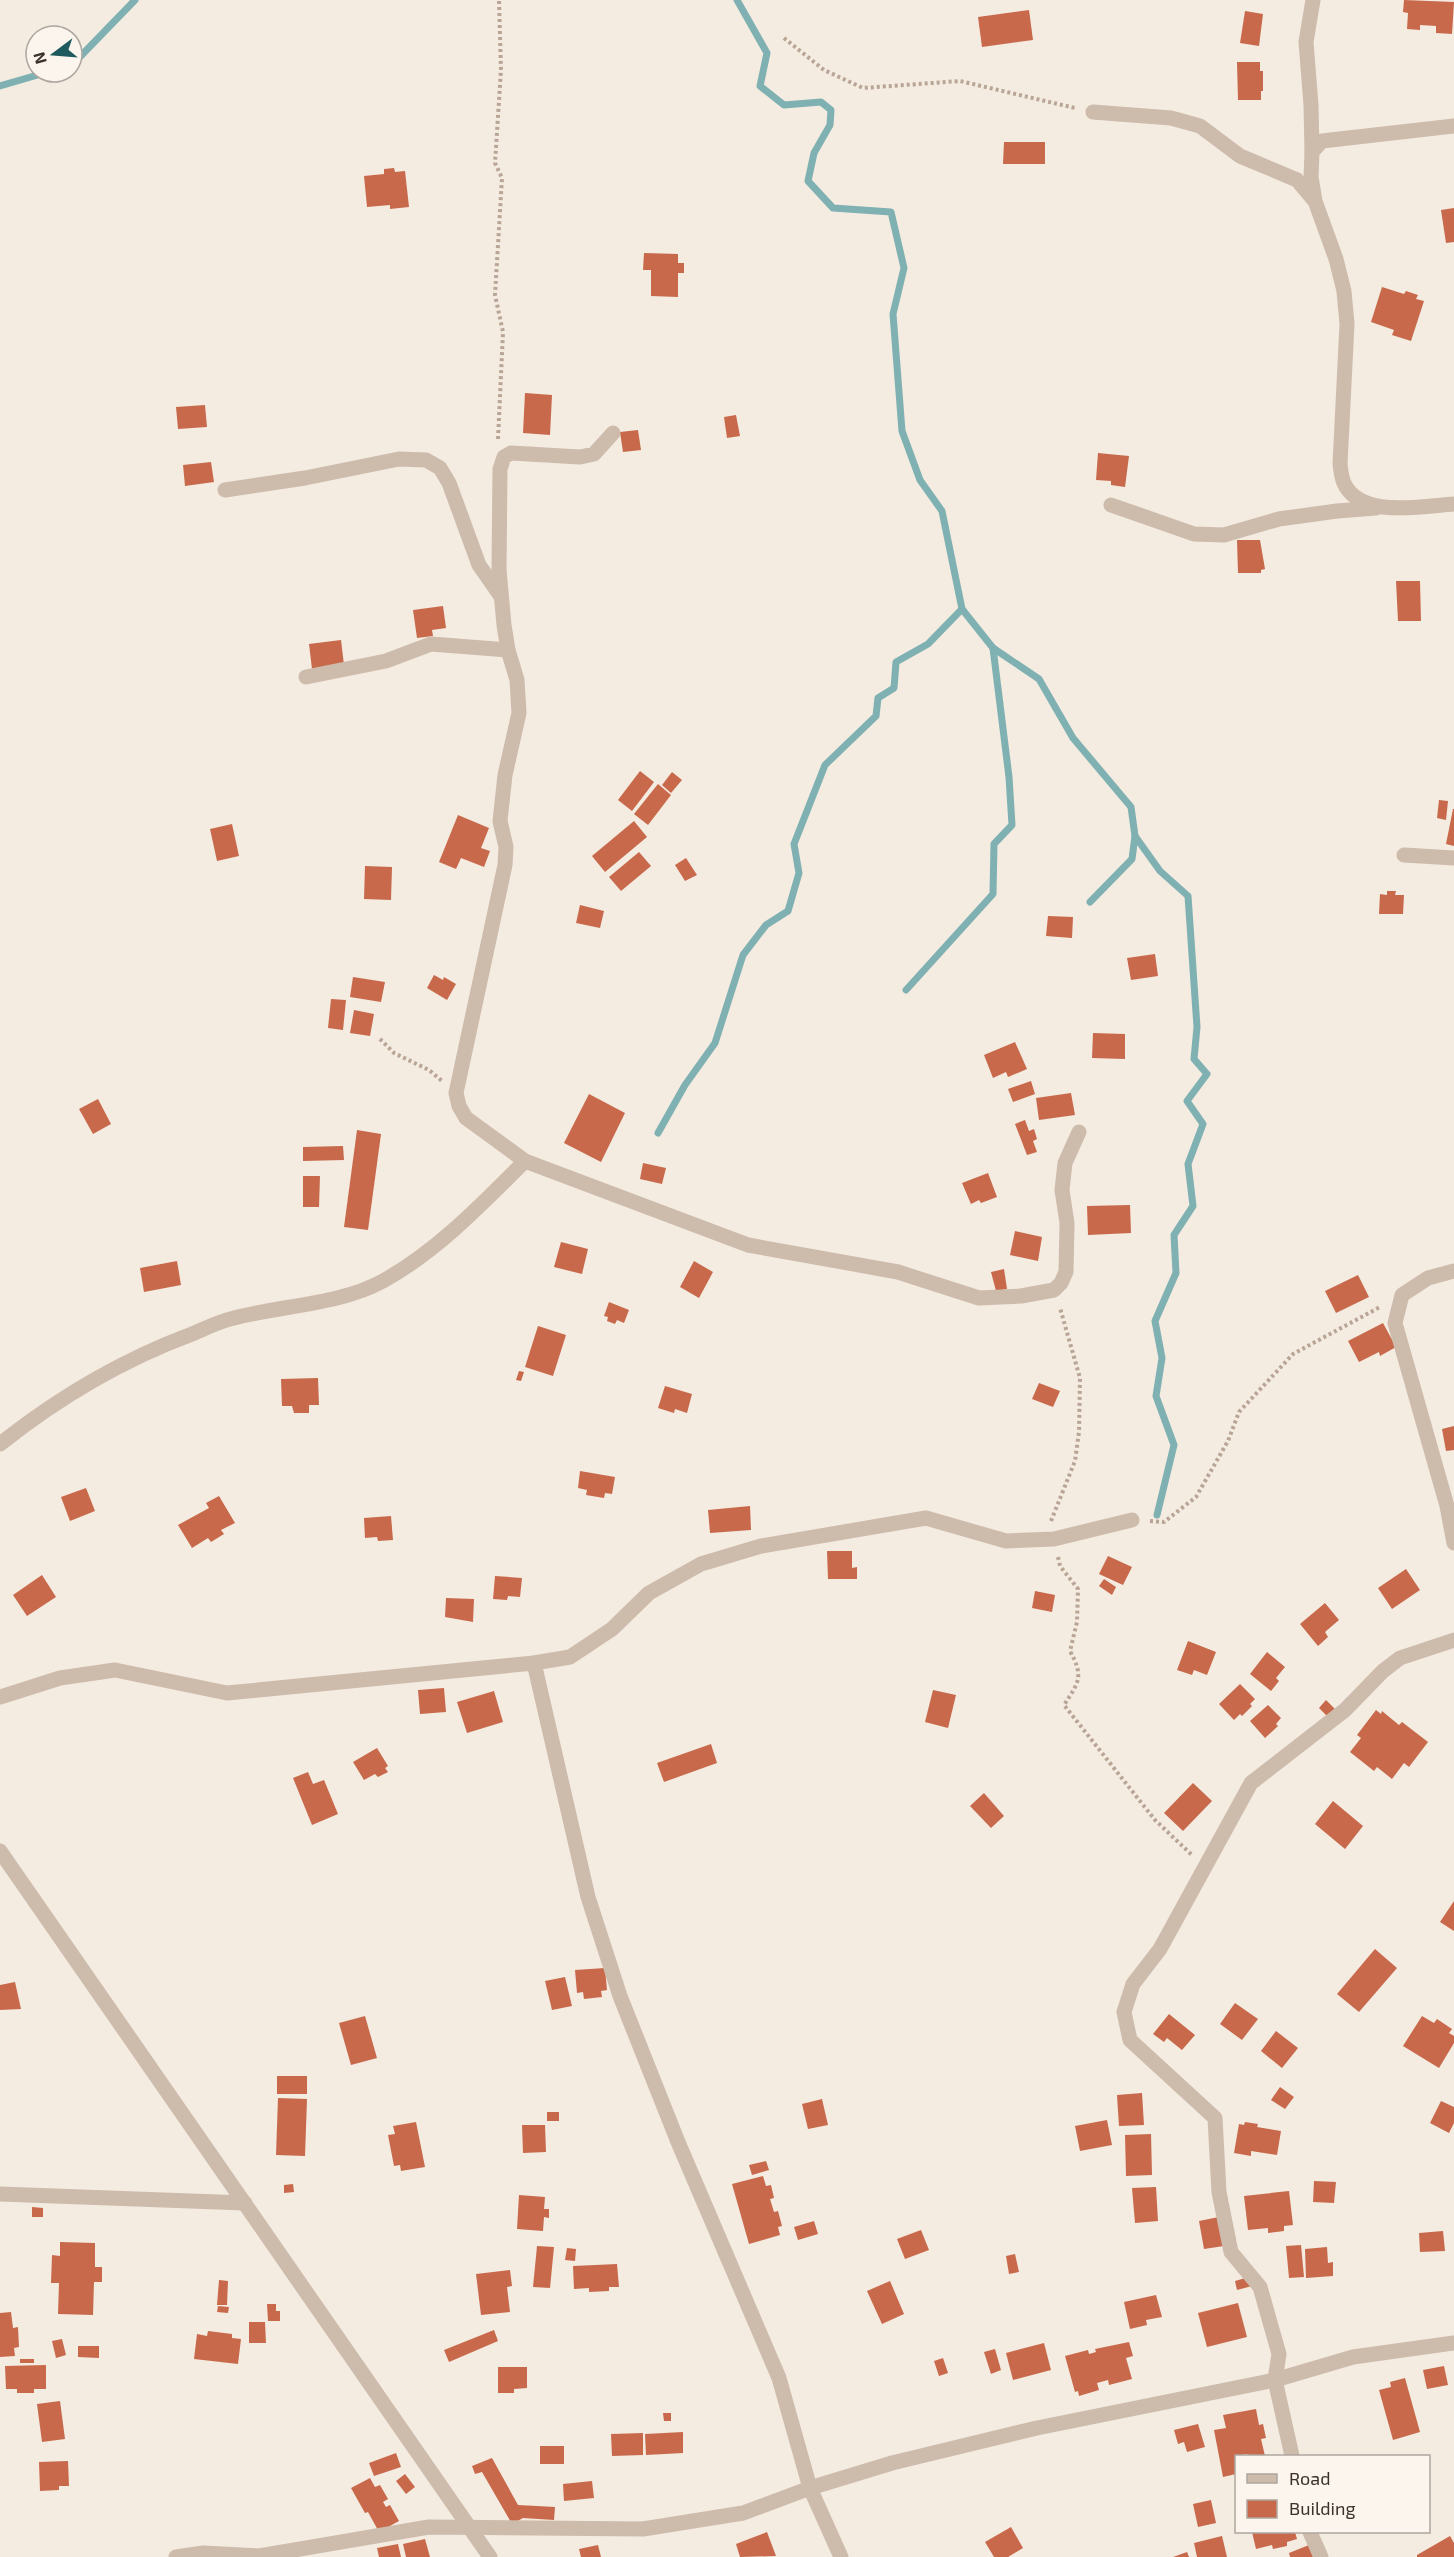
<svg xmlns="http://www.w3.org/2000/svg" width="1454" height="2557" font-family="'Exo 2',sans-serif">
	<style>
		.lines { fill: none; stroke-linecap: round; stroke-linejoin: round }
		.stream { stroke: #7fb0b2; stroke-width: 7 }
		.building { fill: #c8694b }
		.path { stroke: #b9a596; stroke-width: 4; stroke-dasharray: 3 3; stroke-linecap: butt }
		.minor { stroke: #cdbbac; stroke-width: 15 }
	</style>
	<rect width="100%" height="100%" fill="#f4ebe1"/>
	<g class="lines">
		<!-- stream -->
		<g class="stream">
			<polyline points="737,0 767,53 760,86 784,105 821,102 831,110 830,125 814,153 808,181 833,208 891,212 904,268 893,314 902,431 920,480 942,511 962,609 993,648 1039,679 1073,738 1131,807 1135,836 1160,871 1188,896 1197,1027 1194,1059 1207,1074 1187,1101 1203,1124 1188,1164 1193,1206 1174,1235 1176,1273 1155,1321 1162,1358 1156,1396 1174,1445 1157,1515"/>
			<polyline points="72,65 135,0"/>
			<polyline points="0,86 48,72"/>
			<polyline points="1090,902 1132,859 1135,836"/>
			<polyline points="906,990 993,894 994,844 1012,825 1009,777 993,648"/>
			<polyline points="658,1133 685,1085 715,1043 743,955 766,925 788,911 799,873 794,844 825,765 876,716 878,698 894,688 896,662 928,644 962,609"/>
		</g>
	</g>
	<!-- building -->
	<g class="building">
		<polygon points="1404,0 1454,2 1452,34 1436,33 1436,26 1420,25 1420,30 1407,29 1408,13 1403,12"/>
		<polygon points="1029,10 1033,40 982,47 978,17"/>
		<polygon points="1245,11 1263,14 1259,46 1240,43"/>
		<polygon points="1237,62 1260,62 1260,71 1263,71 1263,91 1261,91 1261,100 1238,100"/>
		<polygon points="1004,142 1045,142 1045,164 1003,164"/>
		<polygon points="394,168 395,172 405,171 409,207 390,209 390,205 367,207 364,176 384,174 384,169"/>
		<polygon points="1454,208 1454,242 1446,243 1441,210"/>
		<polygon points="644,253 678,254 678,263 684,263 684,273 678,273 678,297 651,296 651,270 643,270"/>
		<polygon points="1382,287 1404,294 1406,291 1418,295 1416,299 1424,301 1411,341 1392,335 1394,330 1371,322"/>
		<polygon points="525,393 552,395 550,435 523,433"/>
		<polygon points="205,405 207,427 178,429 176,407"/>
		<polygon points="736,415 740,436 727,438 724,417"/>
		<polygon points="638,430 641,450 623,452 620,432"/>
		<polygon points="1098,453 1129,456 1125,487 1111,485 1111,481 1096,480"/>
		<polygon points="211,462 214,482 185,486 183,465"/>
		<polygon points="1237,540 1260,540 1265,569 1261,570 1261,573 1238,573"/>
		<polygon points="1396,581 1420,581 1421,621 1398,621"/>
		<polygon points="443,606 446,628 432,630 433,636 417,638 413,610"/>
		<polygon points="341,640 344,665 312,669 309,644"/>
		<polygon points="640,771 654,782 632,811 618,800"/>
		<polygon points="672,772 682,780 671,793 662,785"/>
		<polygon points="658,784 671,795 648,825 634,814"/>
		<polygon points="1439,800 1448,801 1446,820 1437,818"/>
		<polygon points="1453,809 1454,809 1454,846 1446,844"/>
		<polygon points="458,815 489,828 481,848 490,851 484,867 461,858 456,869 439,862"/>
		<polygon points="634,821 647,837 605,872 592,856"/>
		<polygon points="232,824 239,856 217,861 210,829"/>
		<polygon points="639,852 651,866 621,891 609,877"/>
		<polygon points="686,858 697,875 685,881 675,865"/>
		<polygon points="365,866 392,867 391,900 364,899"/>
		<polygon points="1387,891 1396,891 1395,895 1404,895 1403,914 1379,914 1380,894 1387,895"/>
		<polygon points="580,905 604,911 600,928 576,923"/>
		<polygon points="1048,916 1073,917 1072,938 1046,936"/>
		<polygon points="1155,954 1158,976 1131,980 1127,958"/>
		<polygon points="434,975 443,980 444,977 456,984 447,1000 427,988"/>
		<polygon points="353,977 385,982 381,1002 350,997"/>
		<polygon points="331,999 346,1000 343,1030 328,1028"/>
		<polygon points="354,1010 374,1014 370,1036 350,1033"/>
		<polygon points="1093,1033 1125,1034 1125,1059 1092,1058"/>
		<polygon points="1015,1042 1027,1069 1008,1077 1006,1072 993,1078 984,1055"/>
		<polygon points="1031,1081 1035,1094 1013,1102 1008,1089"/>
		<polygon points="1071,1093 1075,1115 1039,1120 1036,1098"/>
		<polygon points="589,1094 625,1113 601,1162 564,1143"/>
		<polygon points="98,1099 111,1124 93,1134 79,1109"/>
		<polygon points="1025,1120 1029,1131 1034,1129 1037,1139 1033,1141 1037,1152 1027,1155 1015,1124"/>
		<polygon points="357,1130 381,1134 368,1230 344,1227"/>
		<polygon points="343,1146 344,1160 303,1161 303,1147"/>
		<polygon points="643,1163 666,1168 662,1184 640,1179"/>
		<polygon points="988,1173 997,1197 981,1203 979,1200 971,1204 962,1183"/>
		<polygon points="303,1176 320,1176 319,1207 303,1207"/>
		<polygon points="1130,1205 1131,1233 1088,1235 1087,1206"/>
		<polygon points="1015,1231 1042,1237 1038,1261 1010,1255"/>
		<polygon points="561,1242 588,1249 582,1274 554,1267"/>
		<polygon points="177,1261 181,1285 144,1292 140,1268"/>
		<polygon points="694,1261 713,1272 699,1298 680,1287"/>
		<polygon points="1004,1269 1007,1289 996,1291 991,1272"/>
		<polygon points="1358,1275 1369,1297 1336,1313 1325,1291"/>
		<polygon points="609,1302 629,1310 624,1323 617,1320 615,1324 607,1321 608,1317 604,1316"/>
		<polygon points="1383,1323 1396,1347 1380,1356 1379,1352 1359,1362 1348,1341"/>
		<polygon points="538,1326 566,1335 553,1376 525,1367"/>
		<polygon points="519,1371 524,1372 521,1381 516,1380"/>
		<polygon points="318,1378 319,1405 309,1405 309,1413 294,1413 292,1406 282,1406 281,1379"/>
		<polygon points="1039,1383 1060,1391 1053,1407 1032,1399"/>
		<polygon points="665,1386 692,1394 687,1413 675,1409 674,1413 658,1408"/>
		<polygon points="1454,1426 1454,1450 1446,1451 1442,1429"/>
		<polygon points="580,1471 615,1477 612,1494 605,1493 604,1498 586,1495 587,1490 578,1488"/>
		<polygon points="86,1488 95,1511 70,1521 61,1497"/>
		<polygon points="219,1496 235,1523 221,1530 224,1534 211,1542 208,1538 192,1548 178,1525 209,1508 206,1503"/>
		<polygon points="750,1506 751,1530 710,1533 708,1510"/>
		<polygon points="391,1516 393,1540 378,1541 377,1537 365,1538 364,1518"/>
		<polygon points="827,1551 852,1551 852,1568 857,1567 857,1579 828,1579"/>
		<polygon points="1108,1556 1132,1567 1123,1585 1099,1574"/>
		<polygon points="1406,1569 1420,1590 1392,1609 1378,1588"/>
		<polygon points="42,1575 56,1597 27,1616 13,1595"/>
		<polygon points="495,1576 522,1578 520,1597 508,1596 507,1600 493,1599"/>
		<polygon points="1104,1579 1116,1587 1112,1595 1099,1586"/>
		<polygon points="1035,1591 1055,1595 1052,1612 1032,1608"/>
		<polygon points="446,1598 474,1599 473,1622 445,1617"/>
		<polygon points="1325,1603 1339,1620 1325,1632 1328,1637 1318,1646 1300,1624"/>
		<polygon points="1188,1641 1216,1652 1207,1675 1194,1670 1192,1675 1177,1670"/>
		<polygon points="1267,1652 1285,1667 1276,1678 1279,1681 1271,1691 1250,1674"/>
		<polygon points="1240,1684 1255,1699 1250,1704 1252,1706 1242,1716 1240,1714 1234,1720 1219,1704"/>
		<polygon points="444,1688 446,1712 420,1714 418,1690"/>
		<polygon points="933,1690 956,1695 948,1728 925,1722"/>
		<polygon points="494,1691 503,1722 467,1733 457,1702"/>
		<polygon points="1326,1700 1335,1709 1327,1716 1319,1708"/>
		<polygon points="1268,1705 1281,1718 1276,1724 1278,1726 1265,1738 1250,1721"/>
		<polygon points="1376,1710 1381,1714 1382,1711 1399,1725 1402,1722 1428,1742 1409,1767 1404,1763 1392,1779 1377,1767 1374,1771 1350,1752 1361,1738 1357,1735"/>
		<polygon points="711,1744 717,1763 664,1782 657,1763"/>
		<polygon points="377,1748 388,1766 385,1768 388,1772 378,1777 375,1774 364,1780 353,1762"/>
		<polygon points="308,1772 313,1784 324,1780 338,1814 312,1825 293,1778"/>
		<polygon points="1193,1783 1212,1801 1183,1831 1164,1813"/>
		<polygon points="984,1793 1004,1816 991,1828 970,1806"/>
		<polygon points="1333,1801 1363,1826 1345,1849 1315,1824"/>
		<polygon points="1454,1901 1454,1931 1440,1922"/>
		<polygon points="1375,1949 1397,1968 1359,2012 1337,1994"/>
		<polygon points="605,1968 607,1990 601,1991 602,1997 584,1999 583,1992 577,1993 575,1970"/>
		<polygon points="565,1977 572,2006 552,2010 545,1981"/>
		<polygon points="15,1982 21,2009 0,2010 0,1985"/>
		<polygon points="1235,2003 1258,2019 1242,2040 1220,2024"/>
		<polygon points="1169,2014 1195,2035 1182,2050 1167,2038 1164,2042 1153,2034"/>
		<polygon points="365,2016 377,2058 351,2065 339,2023"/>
		<polygon points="1422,2016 1434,2023 1437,2019 1452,2029 1449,2033 1454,2036 1454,2043 1439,2068 1403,2046"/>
		<polygon points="1276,2031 1298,2048 1282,2068 1261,2051"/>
		<rect x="277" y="2076" width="30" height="18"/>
		<polygon points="1280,2087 1294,2097 1285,2109 1271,2100"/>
		<polygon points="1142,2093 1144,2125 1119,2126 1117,2095"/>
		<polygon points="278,2098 307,2099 305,2156 276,2155"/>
		<polygon points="822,2099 828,2125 808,2129 802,2104"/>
		<polygon points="1441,2101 1454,2107 1454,2123 1449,2133 1430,2123"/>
		<rect x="547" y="2112" width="12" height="9"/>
		<polygon points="1107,2120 1112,2145 1080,2151 1075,2126"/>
		<polygon points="416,2122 425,2167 401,2171 400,2165 394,2166 388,2135 395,2134 393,2126"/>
		<polygon points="1245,2122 1258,2124 1257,2127 1281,2131 1277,2155 1251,2151 1251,2156 1234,2153 1239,2124 1244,2125"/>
		<polygon points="522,2125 545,2125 546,2152 523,2153"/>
		<polygon points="1151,2134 1152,2175 1126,2176 1125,2135"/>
		<polygon points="766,2161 769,2170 752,2175 749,2165"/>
		<polygon points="763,2176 766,2186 771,2185 774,2198 770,2199 774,2212 778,2211 782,2226 778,2227 780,2235 749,2244 732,2184"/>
		<polygon points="1314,2181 1336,2182 1334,2203 1313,2202"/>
		<polygon points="293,2184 294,2192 284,2193 284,2185"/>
		<polygon points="1156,2187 1158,2221 1135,2223 1132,2188"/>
		<polygon points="1289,2191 1293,2225 1284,2226 1284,2231 1268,2233 1268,2228 1248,2230 1244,2196"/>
		<polygon points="519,2195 545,2197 544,2209 549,2209 549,2218 544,2217 543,2231 517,2229"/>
		<polygon points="32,2207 43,2208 43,2217 32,2217"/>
		<polygon points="1219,2217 1224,2246 1204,2249 1199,2221"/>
		<polygon points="814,2221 818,2234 798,2240 794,2227"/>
		<polygon points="921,2230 929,2250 905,2259 897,2239"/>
		<polygon points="1443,2231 1445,2251 1420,2252 1419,2233"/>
		<polygon points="60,2242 95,2243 95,2267 102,2267 102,2282 94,2282 93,2315 58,2314 59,2283 51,2283 52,2255 60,2256"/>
		<polygon points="1301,2245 1304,2277 1289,2278 1286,2246"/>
		<polygon points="537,2246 554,2247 550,2288 533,2287"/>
		<polygon points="1327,2247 1328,2263 1333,2262 1333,2276 1306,2278 1305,2249"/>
		<polygon points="567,2248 576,2249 575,2261 565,2260"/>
		<polygon points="1015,2254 1019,2272 1009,2274 1006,2256"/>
		<polygon points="617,2264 619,2287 609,2287 609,2291 589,2292 589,2288 574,2289 573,2266"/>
		<polygon points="510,2270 512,2286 507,2287 510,2312 481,2315 476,2274"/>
		<polygon points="1249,2277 1252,2286 1237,2290 1235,2281"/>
		<polygon points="219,2280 228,2281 227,2305 217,2305"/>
		<polygon points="890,2281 904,2314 882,2324 867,2291"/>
		<polygon points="1156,2295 1162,2317 1146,2320 1147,2325 1130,2329 1124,2302"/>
		<polygon points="1238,2303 1247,2337 1207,2347 1198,2313"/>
		<polygon points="267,2304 276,2304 276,2311 280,2311 280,2321 268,2321"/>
		<polygon points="218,2306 229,2307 228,2313 217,2312"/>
		<polygon points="11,2312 13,2328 18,2327 19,2347 14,2348 15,2356 0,2357 0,2313"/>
		<polygon points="249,2322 265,2322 266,2343 249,2343"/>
		<polygon points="494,2330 498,2341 449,2362 444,2350"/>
		<polygon points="208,2331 232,2334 232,2338 241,2339 238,2364 194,2359 197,2334 207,2336"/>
		<polygon points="62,2339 66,2355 56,2358 52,2341"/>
		<polygon points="1129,2342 1133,2356 1126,2358 1132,2379 1109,2385 1108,2380 1097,2383 1099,2390 1079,2396 1078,2391 1075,2392 1065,2356 1088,2350 1089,2354 1096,2352 1095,2349"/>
		<polygon points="1044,2343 1051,2370 1013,2380 1006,2353"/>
		<polygon points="78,2346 99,2346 99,2358 78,2357"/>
		<polygon points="995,2349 1001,2370 991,2374 984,2352"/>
		<polygon points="943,2358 948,2373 939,2376 934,2361"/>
		<rect x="20" y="2359" width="14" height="4"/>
		<polygon points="46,2365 46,2389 34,2389 34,2393 17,2393 17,2389 6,2389 5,2366"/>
		<polygon points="1444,2366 1448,2385 1427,2389 1423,2370"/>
		<polygon points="498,2367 527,2367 527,2388 514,2389 514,2393 498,2393"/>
		<polygon points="1405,2378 1420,2432 1393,2440 1379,2390 1391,2387 1390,2382"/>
		<polygon points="60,2401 65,2439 42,2442 37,2404"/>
		<polygon points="1256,2409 1259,2425 1263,2424 1266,2438 1261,2439 1265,2456 1248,2456 1247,2454 1236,2456 1236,2474 1223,2477 1214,2430 1226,2428 1223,2415"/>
		<polygon points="663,2413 671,2413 671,2421 664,2421"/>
		<polygon points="1198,2424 1205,2447 1187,2452 1184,2442 1178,2444 1174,2430"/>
		<polygon points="683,2432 683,2453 646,2455 645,2434"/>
		<polygon points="643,2433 643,2455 612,2456 611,2434"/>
		<rect x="540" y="2446" width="24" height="18"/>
		<polygon points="396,2453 401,2467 374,2476 369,2463"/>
		<polygon points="492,2458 518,2505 555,2507 554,2520 523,2518 512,2524 482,2472 475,2474 472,2466"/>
		<polygon points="68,2461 69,2486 59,2486 59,2490 40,2491 39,2462"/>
		<polygon points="405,2474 415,2487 406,2494 396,2481"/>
		<polygon points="370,2478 375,2487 380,2485 388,2499 383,2502 386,2507 390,2505 399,2521 379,2532 368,2512 365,2513 351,2488"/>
		<polygon points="592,2481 594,2498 564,2501 563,2484"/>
		<polygon points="1211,2500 1216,2523 1198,2527 1193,2504"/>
		<polygon points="1011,2527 1023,2548 1008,2557 994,2557 985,2542"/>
		<polygon points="767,2532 776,2556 740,2557 736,2544"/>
		<polygon points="1252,2532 1295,2532 1297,2539 1287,2542 1287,2546 1273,2549 1272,2545 1256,2549"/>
		<polygon points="1222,2536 1227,2557 1197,2557 1194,2543"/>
		<polygon points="1450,2536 1454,2543 1454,2557 1417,2557 1417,2555"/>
		<polygon points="425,2539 430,2557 406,2557 403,2544"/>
		<polygon points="398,2544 401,2557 379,2557 377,2548"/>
		<polygon points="598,2545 601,2557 581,2557 579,2549"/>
		<polygon points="1309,2545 1313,2557 1290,2557 1289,2553"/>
		<polygon points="1187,2552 1189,2557 1173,2557"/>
	</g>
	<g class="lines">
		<!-- path -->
		<g class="path">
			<polyline points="784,38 824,70 863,88 960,81 1075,108"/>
			<polyline points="498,439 503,332 495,295 502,178 495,163 501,70 499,0"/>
			<polyline points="380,1039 394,1053 429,1070 442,1081"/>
			<polyline points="1051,1521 1075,1461 1079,1432 1080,1378 1060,1308"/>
			<polyline points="1150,1521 1164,1522 1196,1497 1228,1441 1239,1412 1293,1354 1380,1307"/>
			<path d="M 1058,1557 L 1060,1566 L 1078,1589 L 1077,1622 L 1070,1651 C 1084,1677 1079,1682 1064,1705 L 1155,1820 L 1193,1856"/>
		</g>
		<!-- minor -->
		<g class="minor">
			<polyline points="1093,112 1171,118 1200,126 1240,156 1297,180 1313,199"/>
			<path d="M 1454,126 L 1322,141 L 1312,152 L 1311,177 L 1315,201 L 1336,259 L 1344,291 L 1347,324 L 1340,464 C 1341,470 1341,477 1344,483 C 1360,519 1422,506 1454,504"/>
			<polyline points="1312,152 1311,105 1306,42 1313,0"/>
			<polyline points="613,433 594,454 580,457 511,453 504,457 500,469 499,570 504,625 508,650 517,680 519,713 505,775 500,821 506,847 505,865 456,1093 459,1106 466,1118 525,1161 748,1245 898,1272 979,1298 1021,1296 1054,1290 1061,1283 1066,1272 1067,1223 1062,1190 1065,1163 1079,1132"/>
			<polyline points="225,490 305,478 399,459 426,460 440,468 449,483 479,565 500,595"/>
			<polyline points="1111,505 1194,534 1224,535 1279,519 1337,511 1376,508"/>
			<polyline points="306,677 386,661 431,644 508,650"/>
			<polyline points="1404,855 1454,858"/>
			<polyline points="1454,1271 1428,1278 1402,1295 1395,1323 1447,1506 1454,1543"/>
			<path d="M 0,1444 C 58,1398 122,1360 192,1334 C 206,1328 220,1321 234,1318 C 283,1305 339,1305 383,1281 C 437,1251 482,1204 525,1161"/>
			<polyline points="534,1663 588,1897 620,1996 678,2142 779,2378 810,2488 841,2557"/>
			<polyline points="0,1697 60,1678 115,1670 227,1693 534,1663 570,1657 612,1629 649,1593 701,1564 761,1546 926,1518 1006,1541 1054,1539 1132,1520"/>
			<polyline points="0,1851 490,2557"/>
			<polyline points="0,2194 245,2203"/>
			<polyline points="1292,2456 1275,2380 1279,2354 1260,2287 1231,2252 1219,2192 1215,2118 1130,2040 1124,2012 1133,1984 1160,1949 1251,1783 1345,1710 1383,1671 1400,1658 1454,1640"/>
			<polyline points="1310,2532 1321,2557"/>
			<polyline points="176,2557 203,2553 259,2556 429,2527 643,2529 743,2513 810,2488 892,2463 1037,2428 1275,2380 1353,2357 1454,2343"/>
		</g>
	</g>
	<!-- legend -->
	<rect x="1235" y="2455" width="195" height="78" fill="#fbf5ee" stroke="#aea6a0" stroke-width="1.5"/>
	<rect x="1247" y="2474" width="30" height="9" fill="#cdbbac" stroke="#aea6a0" stroke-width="1.5"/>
	<text x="1289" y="2485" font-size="18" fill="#3b302b">Road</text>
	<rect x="1247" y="2500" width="30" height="18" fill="#c8694b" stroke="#aea6a0" stroke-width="1.5"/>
	<text x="1289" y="2515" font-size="18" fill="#3b302b">Building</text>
	<!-- north arrow -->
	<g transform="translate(54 54) rotate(254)"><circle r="28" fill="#fbf5ee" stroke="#aea6a0" stroke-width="1.5"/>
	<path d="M0-4.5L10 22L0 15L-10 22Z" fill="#1f5a5e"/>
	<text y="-9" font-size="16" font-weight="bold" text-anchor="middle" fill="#3b302b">N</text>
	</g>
</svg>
